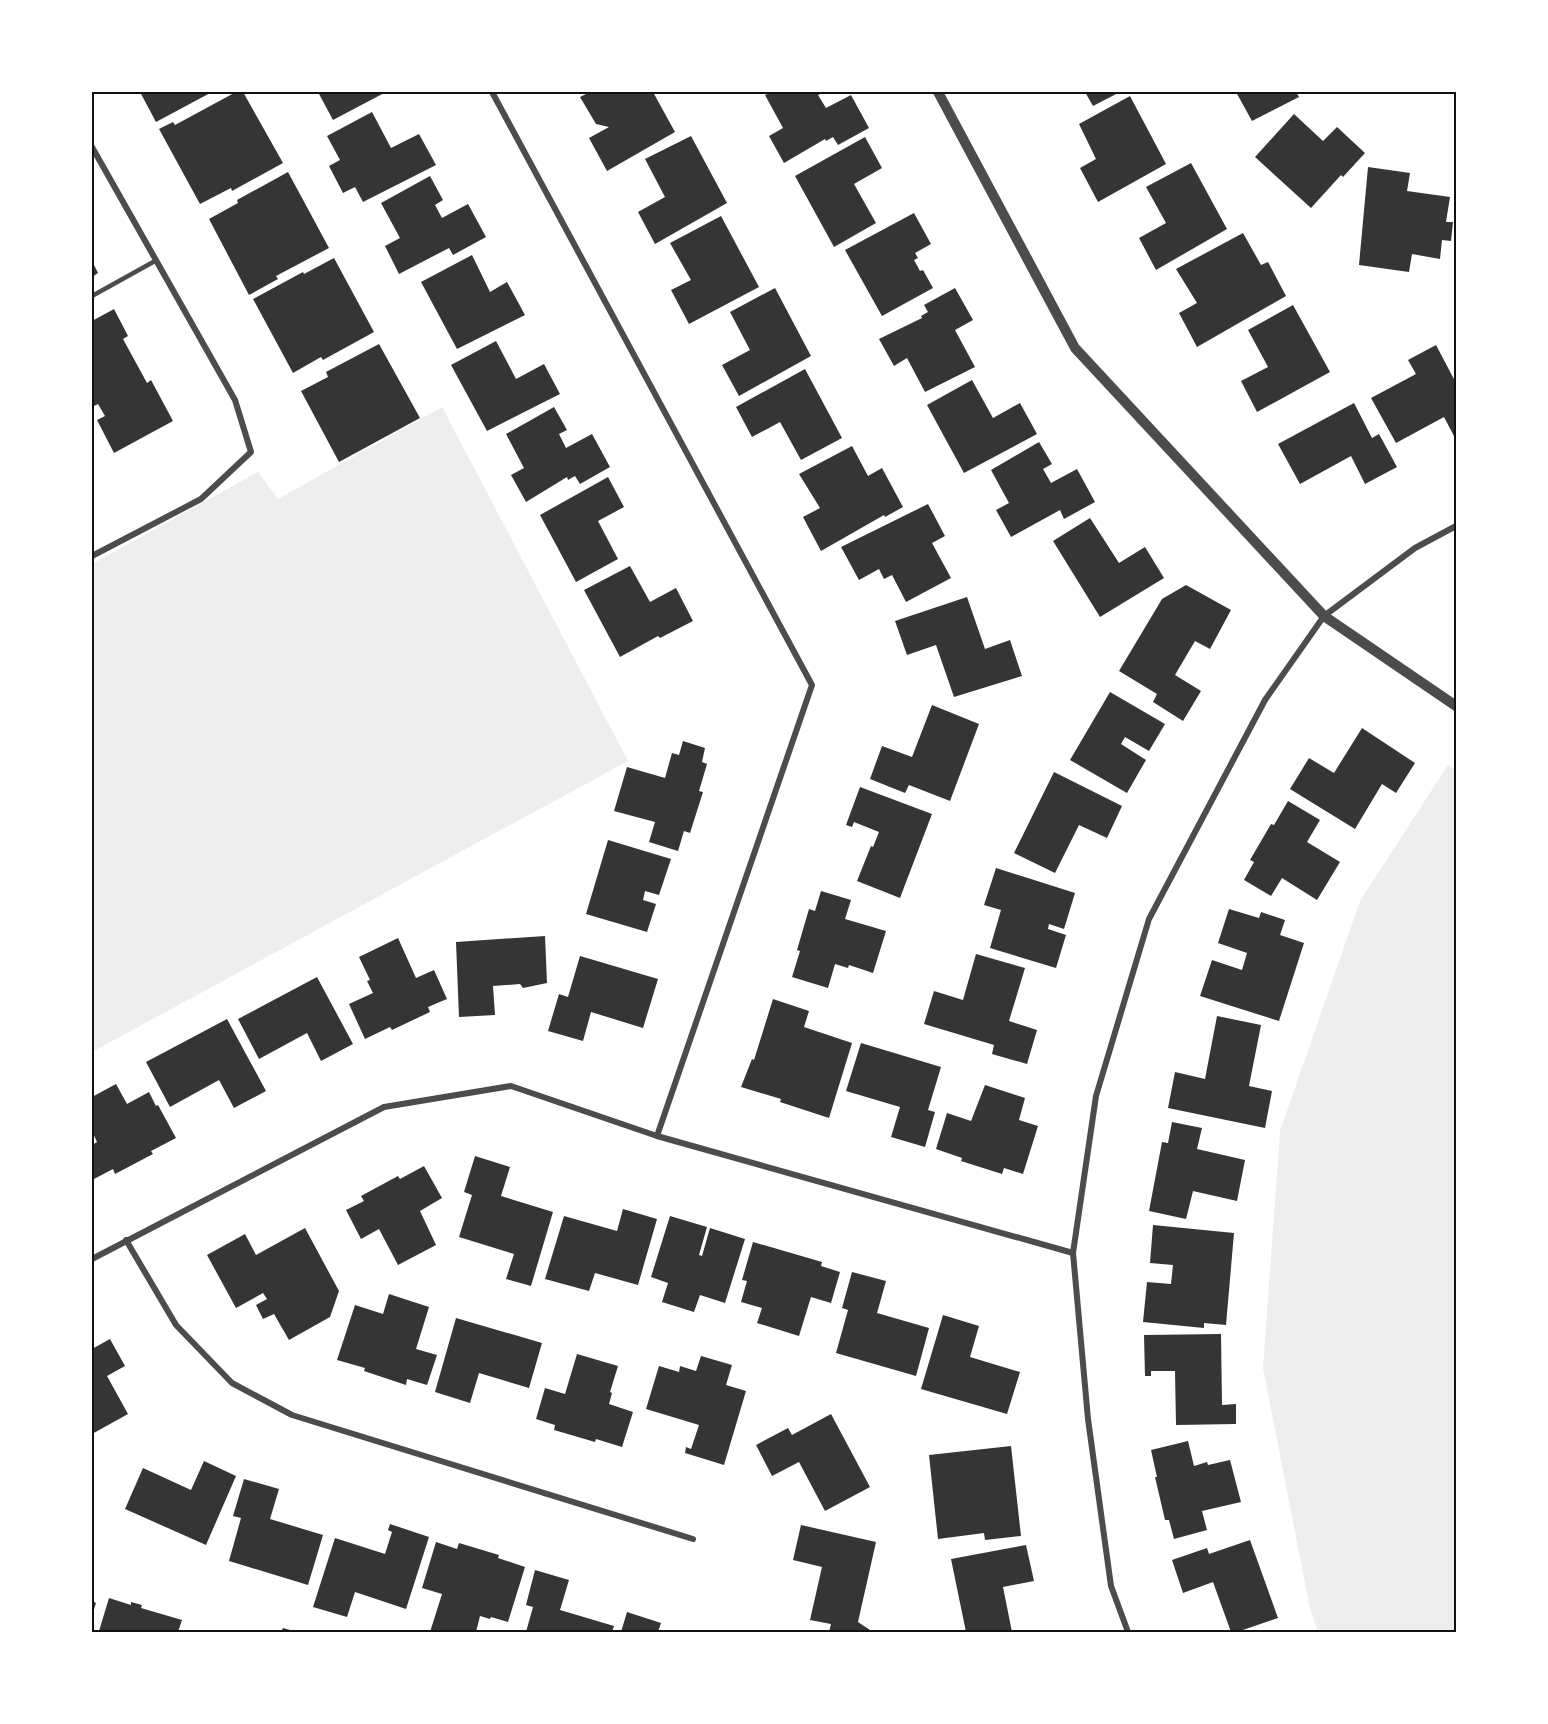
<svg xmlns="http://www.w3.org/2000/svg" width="1548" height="1724" font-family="'Playfair Display',serif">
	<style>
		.green { fill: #eee }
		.building { fill: #353535 }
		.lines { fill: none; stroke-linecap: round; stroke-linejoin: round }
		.service { stroke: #4c4c4c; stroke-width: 4.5 }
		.minor { stroke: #4c4c4c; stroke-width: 6 }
		.tertiary { stroke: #4c4c4c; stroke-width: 10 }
		.neatline { fill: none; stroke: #111; stroke-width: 2 }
	</style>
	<rect width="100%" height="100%" fill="#fff"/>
	<!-- green -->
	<g class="green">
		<polygon points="442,407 628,761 92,1052 92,564 258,472 278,499"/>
		<polygon points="1448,765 1456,770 1456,1632 1318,1632 1310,1609 1263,1368 1280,1131 1360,901"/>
	</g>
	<!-- building -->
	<g class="building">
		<polygon points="140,92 212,92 156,122"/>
		<polygon points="236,92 243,92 283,163 232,191 231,188 200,204 159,129 173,122 175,125"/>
		<polygon points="318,92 386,92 333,120"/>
		<polygon points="590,92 653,92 675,132 607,171 589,138 609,127 596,124 580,97"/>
		<polygon points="772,92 825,92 818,95 826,108 851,95 869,128 838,145 833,137 826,141 825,139 784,163 769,136 783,128 765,95"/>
		<polygon points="1085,92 1120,92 1093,106"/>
		<polygon points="1236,92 1296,92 1299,97 1252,121"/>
		<polygon points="1130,96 1166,164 1098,202 1080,168 1096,159 1079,124"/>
		<polygon points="372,112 391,148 419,134 436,165 363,202 355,187 343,193 329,166 340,160 327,136"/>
		<polygon points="1294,114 1323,141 1337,127 1365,153 1343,177 1341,175 1311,208 1255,157"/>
		<polygon points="691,136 727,203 655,244 638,212 665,197 645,159"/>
		<polygon points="865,137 882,168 854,184 876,223 834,247 795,176"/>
		<polygon points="1191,163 1227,229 1156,270 1139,238 1166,223 1146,187"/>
		<polygon points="1368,167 1410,173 1407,191 1450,197 1446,222 1453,222 1451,241 1442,240 1440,259 1412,254 1409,272 1359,265"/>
		<polygon points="288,172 329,248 276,276 278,279 249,295 209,219 238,203 237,200"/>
		<polygon points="430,176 443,200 435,205 442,218 468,204 486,237 453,255 449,248 399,274 385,246 400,238 381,203"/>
		<polygon points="914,213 931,244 915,253 918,258 914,260 920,271 923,270 933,288 882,316 845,250"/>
		<polygon points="721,216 759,287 689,324 671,290 691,280 670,243"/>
		<polygon points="1243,233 1261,265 1268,262 1286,296 1197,347 1179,313 1197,303 1176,269"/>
		<polygon points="472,255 490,292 507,282 525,315 457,349 421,282"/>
		<polygon points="334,258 374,332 323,360 321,357 293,373 253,299 303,272 304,274"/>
		<polygon points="92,261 98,273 92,277"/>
		<polygon points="775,288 811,356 739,396 722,365 750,350 730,312"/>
		<polygon points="955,288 973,320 955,330 975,367 925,392 907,358 894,366 879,339 922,318 921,316 928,312 924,305"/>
		<polygon points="1293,305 1330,372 1257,412 1241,381 1268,367 1248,330"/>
		<polygon points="114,309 128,336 123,339 147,383 151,380 173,421 114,453 97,420 105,416 98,404 92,407 92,321"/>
		<polygon points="496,341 516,379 544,364 560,394 487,431 451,365"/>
		<polygon points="379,344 420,418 339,462 301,391 328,377 326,372"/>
		<polygon points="1436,345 1456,383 1456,440 1444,417 1396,443 1371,398 1416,374 1408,360"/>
		<polygon points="805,369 842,438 801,460 780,422 752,437 736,407"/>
		<polygon points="972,380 993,418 1020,403 1037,434 964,473 927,405"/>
		<polygon points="1354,403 1372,438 1379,434 1397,467 1365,484 1351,456 1300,484 1278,444"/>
		<polygon points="554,407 567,430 559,434 566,448 592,434 610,467 580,484 575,476 568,480 567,477 526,502 511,475 524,468 506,434"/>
		<polygon points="1039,442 1052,464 1043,469 1051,483 1077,469 1095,502 1064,519 1060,510 1011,537 996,510 1009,503 991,470"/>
		<polygon points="852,446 868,476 882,468 903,507 885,517 884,515 821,551 803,517 820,508 799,474"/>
		<polygon points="608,477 624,507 598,521 618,559 576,582 540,515"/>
		<polygon points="928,504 945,536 932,543 951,578 906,602 892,575 884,579 879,569 859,580 841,547"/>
		<polygon points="1090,518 1119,563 1145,547 1164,578 1100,617 1053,541"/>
		<polygon points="630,566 650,602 676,588 693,621 660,638 658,636 620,657 584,590"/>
		<polygon points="1186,585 1231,610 1210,649 1195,641 1175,675 1201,691 1183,721 1153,702 1157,694 1119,671 1162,599"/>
		<polygon points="967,597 985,649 1010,640 1022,676 954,697 936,645 907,655 895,621"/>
		<polygon points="1110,692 1165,724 1149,751 1125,737 1121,744 1146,760 1127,793 1070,760"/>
		<polygon points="932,705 979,724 950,801 909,785 905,793 870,779 882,746 912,757"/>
		<polygon points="1362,728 1415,763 1396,793 1382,784 1355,829 1290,789 1309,758 1334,773"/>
		<polygon points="683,741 705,748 702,762 707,764 699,791 703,792 690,833 684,831 678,851 649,842 655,822 614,811 627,767 665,778 672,753 679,755"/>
		<polygon points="1054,772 1122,806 1107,838 1079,825 1055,873 1014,853"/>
		<polygon points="860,787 932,814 900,898 857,881 871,846 873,847 879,832 854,822 852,827 846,825"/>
		<polygon points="1288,801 1320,820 1307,842 1340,862 1317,900 1282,878 1271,896 1244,880 1254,862 1250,860 1271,824 1274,825"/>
		<polygon points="608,840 671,859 659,895 645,891 643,900 656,904 647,932 586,914"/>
		<polygon points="996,868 1075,893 1064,929 1049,924 1048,929 1066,935 1056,968 990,948 1001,910 984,905"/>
		<polygon points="821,891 851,900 845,919 886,931 873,973 849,965 848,968 835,964 828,988 792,977 800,951 797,950 809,909 815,911"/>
		<polygon points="1229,909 1259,918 1261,912 1285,920 1280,935 1304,943 1279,1021 1200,996 1212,960 1242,970 1247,953 1218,943"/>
		<polygon points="545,936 547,983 523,988 520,984 493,986 495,1015 459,1017 456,942"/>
		<polygon points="398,938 416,978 434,970 447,999 428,1007 430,1012 392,1030 390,1027 365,1039 349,1004 373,993 367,981 370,980 359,957"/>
		<polygon points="976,954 1025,968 1009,1021 1037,1030 1027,1064 992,1054 994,1045 924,1024 934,991 963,1000"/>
		<polygon points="580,956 658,979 643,1028 591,1012 583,1041 548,1031 559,994 568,997"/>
		<polygon points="317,977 353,1044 321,1061 307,1033 259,1059 238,1019"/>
		<polygon points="773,999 809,1011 804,1027 852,1043 829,1118 780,1102 781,1099 741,1087 752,1059 754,1060"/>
		<polygon points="1217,1016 1261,1025 1249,1086 1272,1091 1265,1128 1168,1108 1175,1072 1205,1079"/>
		<polygon points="227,1019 266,1091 234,1108 219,1080 170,1107 146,1062"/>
		<polygon points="861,1043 941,1067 928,1110 935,1112 925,1147 891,1137 900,1107 846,1091"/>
		<polygon points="116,1084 127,1104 149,1092 156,1106 158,1105 176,1138 151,1151 153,1154 115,1174 113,1169 94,1179 92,1174 92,1145 97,1142 92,1131 92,1097"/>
		<polygon points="985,1085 1025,1098 1019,1120 1038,1126 1023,1174 1004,1168 1002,1174 961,1161 962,1158 936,1149 947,1113 971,1121"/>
		<polygon points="1172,1122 1202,1128 1197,1149 1245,1160 1237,1201 1193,1191 1186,1219 1149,1211 1162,1142 1168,1143"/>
		<polygon points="475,1156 510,1167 501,1196 553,1212 531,1286 506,1279 514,1254 459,1237 472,1195 464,1192"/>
		<polygon points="424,1166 442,1198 420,1211 436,1245 398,1265 379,1229 361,1239 346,1210 364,1201 361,1196 398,1176 400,1179"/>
		<polygon points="623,1209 657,1219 638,1285 595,1273 589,1291 545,1279 564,1216 617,1231"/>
		<polygon points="670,1216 707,1227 699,1255 702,1256 710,1228 745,1239 725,1303 700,1295 694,1312 662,1302 668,1283 651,1277"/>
		<polygon points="1153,1225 1234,1233 1226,1325 1204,1323 1204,1328 1143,1322 1147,1282 1171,1284 1173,1265 1150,1263"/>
		<polygon points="305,1228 339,1291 330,1317 289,1340 274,1314 263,1319 256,1305 267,1299 263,1293 236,1308 207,1255 245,1234 256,1255"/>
		<polygon points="753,1242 822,1262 821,1266 840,1272 831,1303 811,1297 799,1336 757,1323 762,1308 741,1302 747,1281 742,1280"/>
		<polygon points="852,1272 886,1281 877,1313 929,1328 916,1376 836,1353 848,1310 842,1308"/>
		<polygon points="389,1294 429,1307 416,1349 437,1355 427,1385 407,1379 406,1385 364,1371 365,1368 337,1360 355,1305 383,1314"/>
		<polygon points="943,1315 979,1326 970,1357 1020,1372 1007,1414 921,1389"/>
		<polygon points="456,1318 542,1343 529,1388 479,1373 470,1403 435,1392"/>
		<polygon points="1221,1334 1222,1405 1236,1404 1236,1424 1176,1425 1175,1371 1151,1371 1151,1376 1145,1376 1144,1335"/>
		<polygon points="110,1339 125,1366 107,1376 128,1414 92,1434 92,1349"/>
		<polygon points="577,1354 618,1366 610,1392 612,1393 609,1404 633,1412 622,1447 596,1439 595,1442 554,1430 555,1425 536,1419 545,1388 565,1394"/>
		<polygon points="701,1356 732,1365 726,1385 746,1391 724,1465 685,1453 686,1447 691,1449 699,1425 646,1409 659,1366 679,1372 680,1366 696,1371"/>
		<polygon points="831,1414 870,1487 825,1511 799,1462 772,1476 756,1445 788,1428 792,1435"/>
		<polygon points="1188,1441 1194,1466 1207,1462 1208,1465 1230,1460 1241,1502 1202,1511 1207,1530 1174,1539 1169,1520 1165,1520 1155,1477 1157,1477 1151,1450"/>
		<polygon points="1011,1446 1021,1536 985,1540 984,1533 938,1539 929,1455"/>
		<polygon points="204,1461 236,1476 206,1545 125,1509 143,1468 191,1490"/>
		<polygon points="244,1479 279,1489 270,1519 323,1535 308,1585 229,1561 241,1518 233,1516"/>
		<polygon points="390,1524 429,1537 406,1609 355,1592 347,1617 313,1607 335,1538 385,1554 392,1532 388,1530"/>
		<polygon points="801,1525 876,1542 858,1622 873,1632 829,1632 831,1624 810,1620 822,1567 793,1560"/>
		<polygon points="1250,1540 1278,1618 1237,1632 1231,1632 1213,1582 1183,1593 1172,1560 1207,1548 1209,1554"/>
		<polygon points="436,1542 457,1549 459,1543 499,1555 498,1558 525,1567 508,1622 491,1617 490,1619 480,1616 476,1632 430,1632 442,1594 422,1588"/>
		<polygon points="1026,1545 1034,1581 1003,1587 1012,1632 966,1632 951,1559"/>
		<polygon points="535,1570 569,1580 560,1610 614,1626 612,1632 526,1632 533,1607 526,1605"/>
		<polygon points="109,1598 131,1605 131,1602 142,1605 141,1608 182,1620 178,1632 99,1631"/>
		<polygon points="92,1601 96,1603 92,1616"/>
		<polygon points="627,1612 661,1623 658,1632 621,1632"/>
		<polygon points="283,1628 297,1632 281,1632"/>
	</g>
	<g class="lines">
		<!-- service -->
		<polyline class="service" points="92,296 155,261"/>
		<!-- minor -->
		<g class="minor">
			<polyline points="492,92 812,685 657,1136"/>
			<polyline points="92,147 235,400 251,452 201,499 92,556"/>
			<polyline points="126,1240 176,1325 232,1383 292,1415 693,1539"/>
			<polyline points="92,1259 384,1107 511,1086 657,1136 1073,1253"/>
			<polyline points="1128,1632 1111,1586 1088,1419 1073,1253 1096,1096 1149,919 1265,700 1324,616 1415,548 1456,526"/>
		</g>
		<!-- tertiary -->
		<polyline class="tertiary" points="938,92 1075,348 1324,616 1456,706"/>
	</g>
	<!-- border -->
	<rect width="1548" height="1724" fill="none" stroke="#ffffff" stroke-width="186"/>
	<rect x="93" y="93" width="1362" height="1538" class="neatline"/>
</svg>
